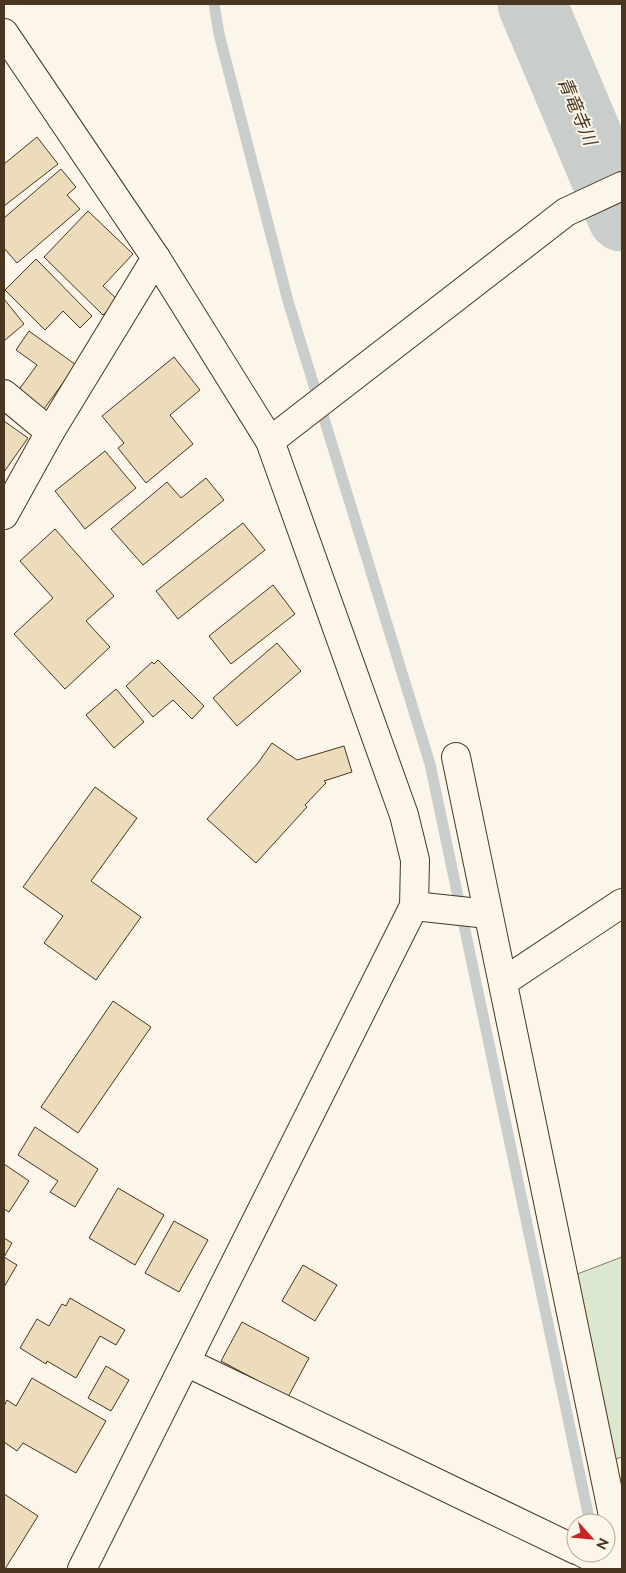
<svg xmlns="http://www.w3.org/2000/svg" width="626" height="1573" font-family="Raleway,'Noto Sans JP',sans-serif">
	<style>
		.green { fill: #dce7d0; stroke: #887966 }
		.lines { fill: none; stroke-linecap: round; stroke-linejoin: round }
		.stream { stroke: #c9cecd; stroke-width: 11 }
		.river { stroke: #c9cecd; stroke-width: 69 }
		.building { fill: #ecdcbc; stroke: #4a3520 }
		.minor-casing { stroke: #4a3520; stroke-width: 30 }
		.minor { stroke: #fbf6e9; stroke-width: 28 }
		.labels { text-anchor: middle; stroke-width: 4; stroke-linejoin: round; paint-order: stroke }
		.water-label { font-size: 18px; font-style: italic; fill: #4a3520; stroke: #fbf6e9 }
	</style>
	<rect width="100%" height="100%" fill="#fbf6e9"/>
	<!-- green -->
	<polygon class="green" points="622,1257 622,1457 602,1463 564,1279"/>
	<g class="lines">
		<!-- stream -->
		<polyline class="stream" points="214,4 219,34 288,301 430,764 590,1523"/>
		<!-- river -->
		<polyline class="river" points="532,4 622,217"/>
	</g>
	<!-- building -->
	<g class="building">
		<polygon points="37,137 58,164 4,206 4,164"/>
		<polygon points="61,169 76,187 67,195 80,209 17,263 4,248 4,218"/>
		<polygon points="88,211 133,254 103,286 118,300 103,315 44,257"/>
		<polygon points="36,259 92,316 80,328 63,311 45,330 5,290"/>
		<polygon points="4,299 24,324 4,341"/>
		<polygon points="29,331 76,365 41,413 15,395 37,365 16,350"/>
		<polygon points="174,357 200,390 170,415 193,444 146,483 118,448 124,443 102,416"/>
		<polygon points="4,421 28,438 4,472"/>
		<polygon points="105,451 136,488 85,529 55,491"/>
		<polygon points="206,478 224,500 143,565 111,529 167,482 181,498"/>
		<polygon points="243,523 265,550 178,619 156,591"/>
		<polygon points="55,529 114,596 86,621 110,647 65,689 14,634 53,598 20,561"/>
		<polygon points="273,585 295,614 231,664 209,636"/>
		<polygon points="277,643 301,671 237,726 213,698"/>
		<polygon points="158,660 204,706 192,719 173,700 153,717 126,686 152,662 154,664"/>
		<polygon points="116,689 144,722 114,748 86,715"/>
		<polygon points="272,743 297,760 344,746 352,772 324,781 326,783 305,805 307,807 256,863 207,819 258,763"/>
		<polygon points="95,787 137,818 91,881 141,917 96,980 44,943 63,916 23,887"/>
		<polygon points="113,1001 151,1027 78,1133 41,1107"/>
		<polygon points="35,1127 98,1169 75,1207 50,1192 58,1181 18,1155"/>
		<polygon points="4,1164 29,1181 9,1212 4,1209"/>
		<polygon points="118,1188 164,1215 135,1265 89,1238"/>
		<polygon points="174,1221 208,1240 179,1292 145,1273"/>
		<polygon points="4,1238 12,1243 4,1257 17,1265 4,1287"/>
		<polygon points="303,1265 337,1285 315,1321 282,1301"/>
		<polygon points="70,1298 125,1330 116,1345 100,1336 76,1378 47,1361 46,1364 20,1348 37,1319 49,1326 62,1304 66,1306"/>
		<polygon points="242,1322 309,1358 288,1397 221,1361"/>
		<polygon points="106,1366 129,1380 111,1411 88,1398"/>
		<polygon points="32,1378 106,1421 76,1473 23,1443 17,1451 4,1442 4,1406 7,1400 16,1406"/>
		<polygon points="4,1494 38,1516 5,1569 4,1569"/>
	</g>
	<g class="lines">
		<!-- minor casing -->
		<g class="minor-casing">
			<g id="minor">
				<polyline points="4,33 156,258 270,441 404,815 415,860 414,906 82,1569"/>
				<polyline points="4,394 50,432"/>
				<polyline points="270,441 566,212 622,186"/>
				<polyline points="4,515 50,432 156,258"/>
				<polyline points="456,757 622,1559"/>
				<polyline points="414,906 488,914"/>
				<polyline points="503,982 622,903"/>
				<polyline points="186,1362 576,1550"/>
				<polyline points="583,1553 617,1569"/>
			</g>
		</g>
		<!-- minor -->
		<use href="#minor" class="minor"/>
	</g>
	<g class="labels">
		<!-- water labels -->
		<g class="water-label">
			<text transform="translate(577 111) rotate(67)" y="6">青竜寺川</text>
		</g>
	</g>
	<!-- border -->
	<rect width="626" height="1573" fill="none" stroke="#4a3520" stroke-width="10"/>
	<!-- north arrow -->
	<g transform="translate(591 1538) rotate(117)"><circle r="24" fill="#fbf6e9" stroke="#b4a999"/>
	<path d="M0-4L9 19L0 12L-9 19Z" fill="#c62828"/>
	<text y="-8" font-size="14" font-weight="bold" text-anchor="middle" fill="#4a3520">N</text>
	</g>
</svg>
